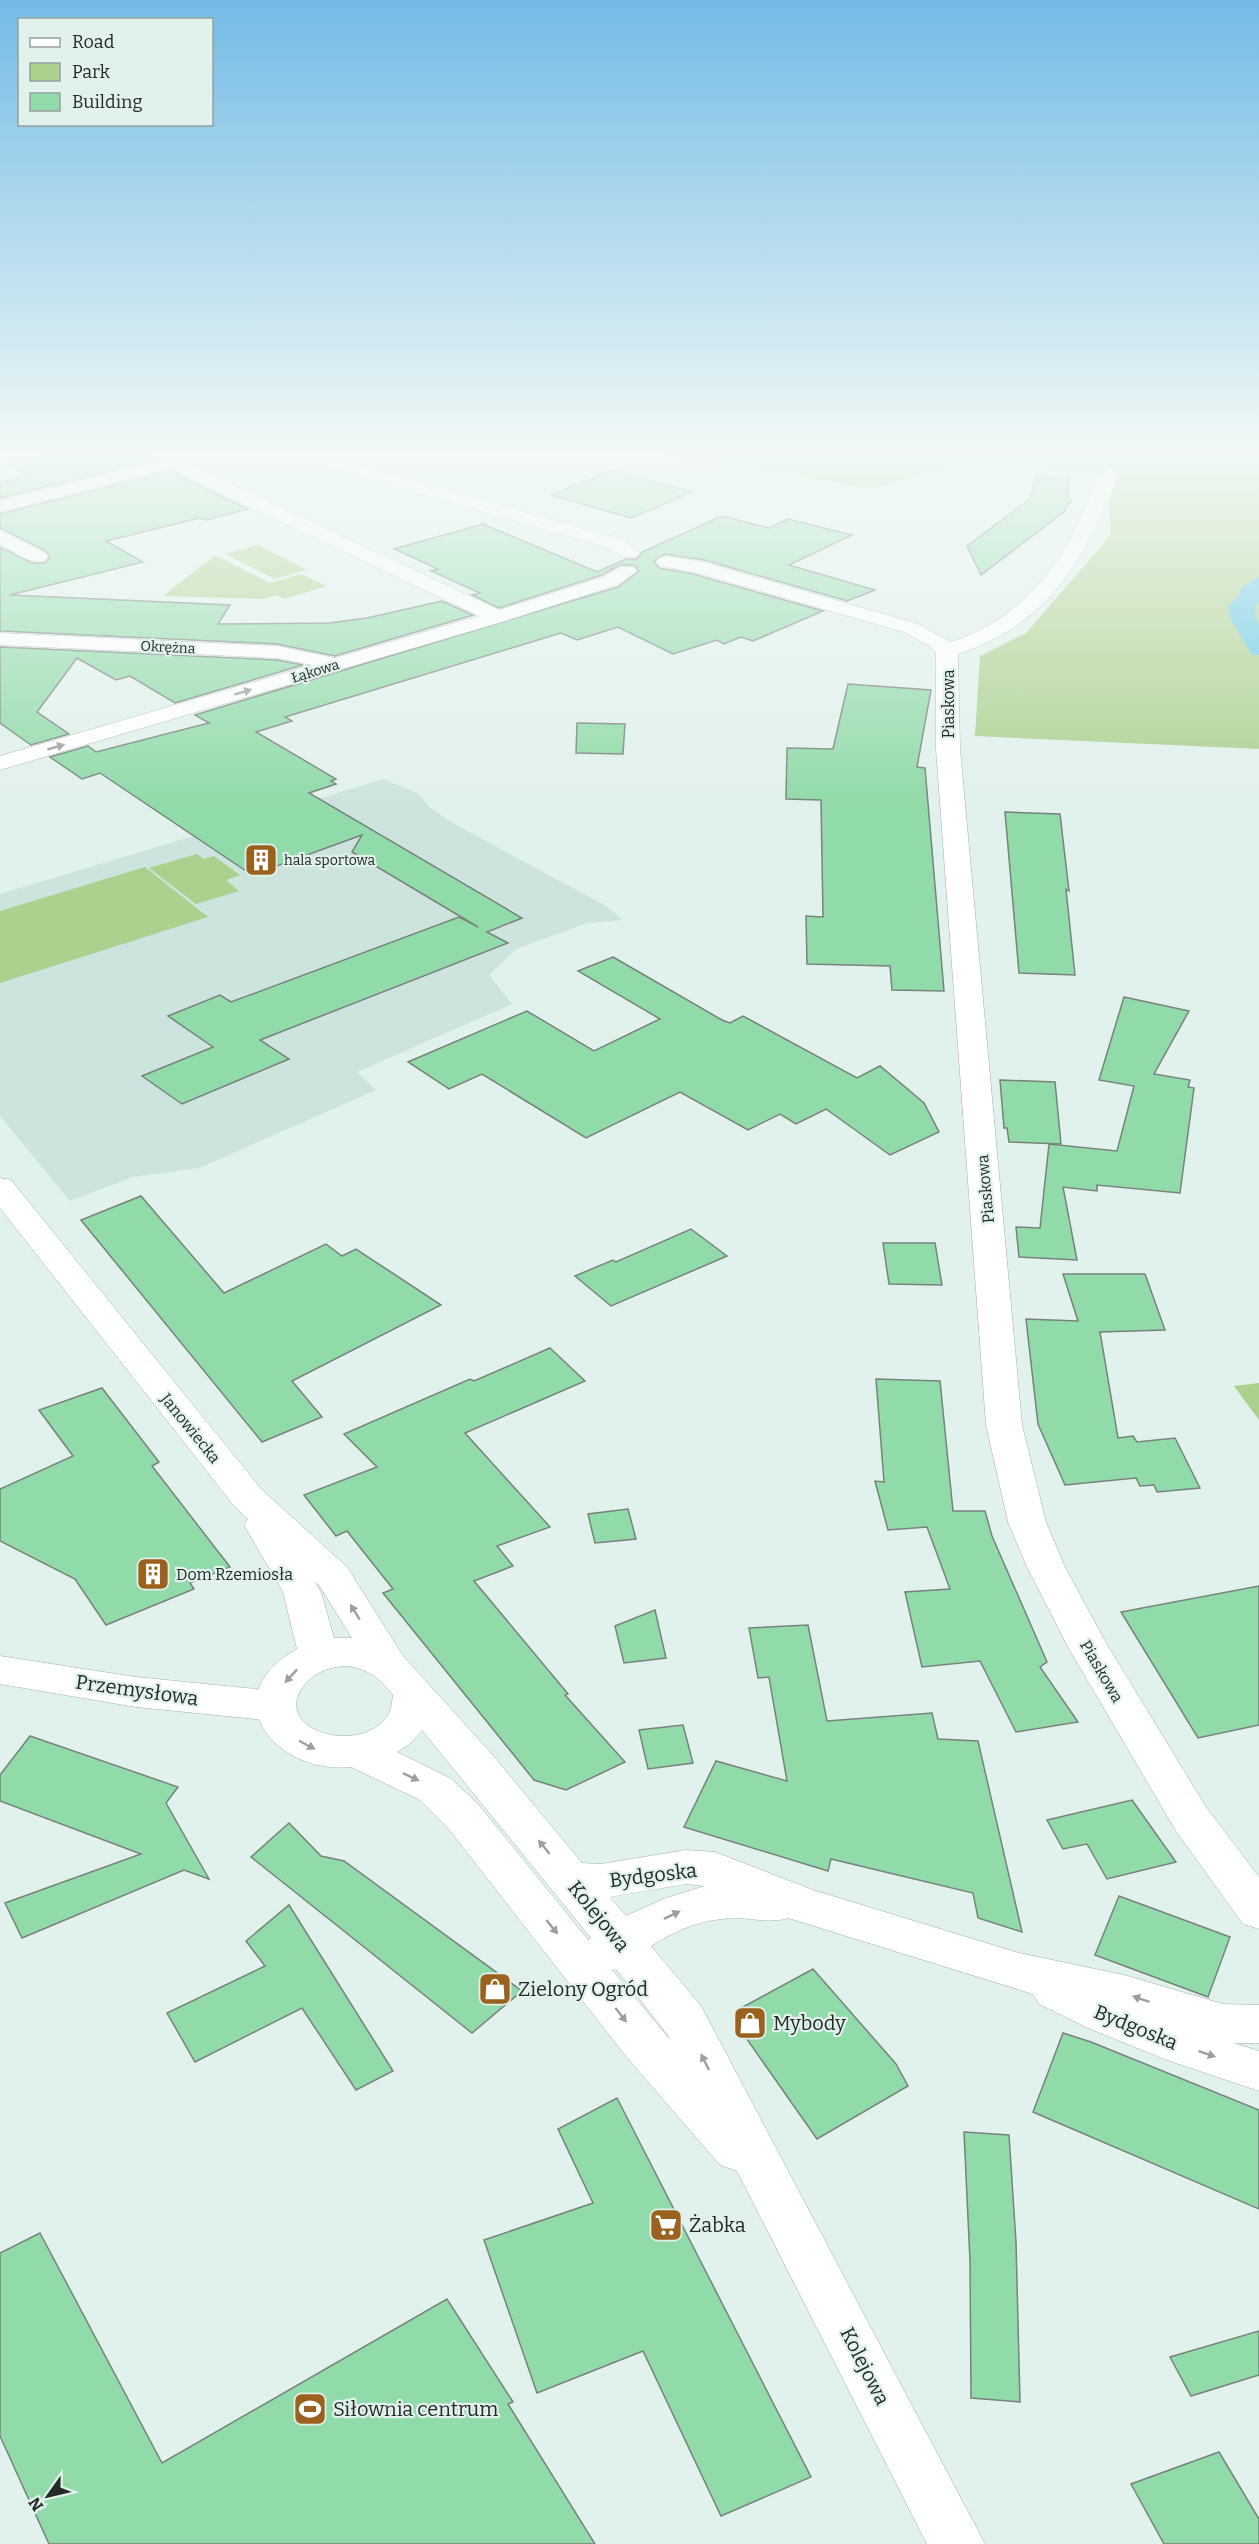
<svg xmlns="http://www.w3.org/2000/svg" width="1259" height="2544" font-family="Bitter,serif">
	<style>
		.built { fill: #cce4dd }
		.green { fill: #acd08e }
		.water { fill: #65c6e4 }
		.building { fill: #91daa9; stroke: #78837b; stroke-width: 1.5 }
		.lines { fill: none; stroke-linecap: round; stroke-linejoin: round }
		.street-casing { stroke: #a2b1ad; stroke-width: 1 }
		.secondary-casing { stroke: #a2b1ad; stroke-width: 1 }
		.street { fill: #fff; fill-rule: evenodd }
		.secondary { fill: #fff; fill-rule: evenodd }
		.oneway { fill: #9c9f9e }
		.labels { text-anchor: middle; stroke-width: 4.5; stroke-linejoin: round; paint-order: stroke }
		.far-street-label { font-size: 14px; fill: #242a28; stroke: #e1f1ec }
		.far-poi-label { font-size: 14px; fill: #242a28; stroke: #e1f1ec; text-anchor: start }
		.street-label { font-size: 16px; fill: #242a28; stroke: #e1f1ec }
		.poi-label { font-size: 16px; fill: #242a28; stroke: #e1f1ec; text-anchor: start }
		.near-street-label { font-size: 20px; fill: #242a28; stroke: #e1f1ec }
		.near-poi-label { font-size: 20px; fill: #242a28; stroke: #e1f1ec; text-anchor: start }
	</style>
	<rect width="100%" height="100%" fill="#e1f1ec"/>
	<!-- built -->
	<polygon class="built" points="384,779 419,794 429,807 451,822 606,906 623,920 587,923 516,949 489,975 512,1004 357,1072 376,1090 199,1168 133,1177 70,1201 0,1116 0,894"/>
	<!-- green -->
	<g class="green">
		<polygon points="656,453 1259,453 1259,749 975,736 980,656 1026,633 1110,536 1109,475 964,466 870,489"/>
		<polygon points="258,545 307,570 275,579 225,554"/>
		<polygon points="215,555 270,583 301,574 327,586 284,599 277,595 262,599 163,596"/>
		<polygon points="197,854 204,859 214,856 240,875 226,880 239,891 196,904 149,868"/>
		<polygon points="145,867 208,917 0,983 0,911"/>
		<polygon points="1259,1383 1259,1420 1234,1386"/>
	</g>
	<!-- water -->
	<polygon class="water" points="1259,576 1259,601 1255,607 1256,618 1259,624 1259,655 1252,655 1230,618 1228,607 1240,594 1241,588"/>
	<!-- building -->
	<g class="building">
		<polygon points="56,453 143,453 157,459 0,498 0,483 30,476 8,465"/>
		<polygon points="611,470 692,492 631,518 551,495"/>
		<polygon points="170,471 248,509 206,520 200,518 106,541 143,562 10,595 230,605 218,624 329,623 367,618 442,601 473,615 335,656 277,644 0,631 0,547 32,563 45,563 50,557 46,551 0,528 0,514"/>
		<polygon points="1035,476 1070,478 1067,494 1072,501 1066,506 1065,511 981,575 967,546 1031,498"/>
		<polygon points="722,516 769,528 788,519 852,535 789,565 875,590 847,601 704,560 665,554 654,561 659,568 693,574 823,611 753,641 741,637 724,644 717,640 673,654 618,627 577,640 561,633 285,717 292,721 256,732 336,779 331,781 336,784 309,793 522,918 487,932 508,943 260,1040 289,1059 182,1104 142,1076 213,1047 168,1016 220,995 231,1002 459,917 478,927 352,852 362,835 252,875 100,773 82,779 50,757 88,746 96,752 209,723 195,715 618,587 639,571 634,565 620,565 602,575 499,608 472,595 480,593 431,571 438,569 394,549 483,524 597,572 626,559 637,559 642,552"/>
		<polygon points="0,647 277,660 303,665 175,703 130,676 116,680 77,658 37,712 69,734 31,745 0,723"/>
		<polygon points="848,684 931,690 917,767 925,768 944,991 892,990 890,966 807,964 806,916 823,917 821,800 786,799 787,748 833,749"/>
		<polygon points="577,723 625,724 623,754 576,753"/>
		<polygon points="1005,812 1060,814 1069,891 1066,889 1075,975 1019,973"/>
		<polygon points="613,957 722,1020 730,1023 743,1016 857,1078 880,1066 924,1103 939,1132 890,1155 826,1109 796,1124 780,1114 748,1130 680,1092 586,1138 482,1074 449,1089 408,1062 527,1011 594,1051 660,1019 578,971"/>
		<polygon points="1124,997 1189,1011 1154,1074 1190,1080 1188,1087 1194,1088 1180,1193 1097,1185 1097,1191 1063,1187 1077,1260 1019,1257 1016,1227 1040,1228 1049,1144 1117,1151 1134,1086 1099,1080"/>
		<polygon points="1000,1080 1055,1082 1061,1144 1009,1142 1007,1128 1004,1128"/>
		<polygon points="141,1196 224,1293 326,1244 342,1256 356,1249 441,1305 292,1381 322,1417 262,1442 81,1220"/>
		<polygon points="691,1229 727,1256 611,1306 575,1276 613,1260 616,1262"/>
		<polygon points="883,1243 935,1243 942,1285 889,1284"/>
		<polygon points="1063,1274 1145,1274 1165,1330 1100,1332 1118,1438 1133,1436 1137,1442 1175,1438 1200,1488 1157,1492 1154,1485 1140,1486 1136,1478 1065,1485 1038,1424 1026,1319 1078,1321"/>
		<polygon points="550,1348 585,1381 465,1433 550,1527 497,1546 513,1566 474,1581 568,1694 565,1695 625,1762 566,1790 534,1780 383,1593 393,1589 347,1531 336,1536 304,1495 377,1467 344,1434 470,1379 474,1381"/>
		<polygon points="876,1379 940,1381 953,1511 985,1511 992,1536 1047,1662 1040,1667 1078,1722 1016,1732 980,1661 922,1667 905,1592 950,1589 927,1527 888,1530 875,1481 884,1482"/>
		<polygon points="102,1388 159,1462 152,1466 230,1567 190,1583 194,1589 106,1625 75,1579 0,1541 0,1489 73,1456 39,1410"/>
		<polygon points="628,1509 636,1539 595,1543 588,1514"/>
		<polygon points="1259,1586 1259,1725 1198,1738 1121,1612"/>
		<polygon points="655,1610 666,1658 624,1663 615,1626"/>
		<polygon points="808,1625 827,1721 932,1713 938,1739 978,1741 1022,1932 978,1918 973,1893 831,1859 828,1871 684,1827 716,1761 787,1781 769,1677 758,1678 749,1628"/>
		<polygon points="683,1725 693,1763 648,1769 639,1730"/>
		<polygon points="30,1736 178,1787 166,1803 209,1879 184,1870 22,1938 5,1903 141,1854 0,1801 0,1775"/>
		<polygon points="1132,1800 1176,1862 1107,1879 1087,1844 1063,1849 1047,1820"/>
		<polygon points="289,1823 321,1856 344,1861 522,1991 472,2033 251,1857"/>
		<polygon points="1119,1896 1230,1937 1208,1997 1095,1955"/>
		<polygon points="289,1905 393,2071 356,2090 302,2008 195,2062 167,2013 265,1966 246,1941"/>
		<polygon points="813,1969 896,2064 908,2086 817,2139 737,2025 741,2008"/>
		<polygon points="1063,2033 1091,2042 1259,2110 1259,2209 1033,2112"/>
		<polygon points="617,2098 811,2477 721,2516 643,2351 537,2393 484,2240 593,2203 558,2129"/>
		<polygon points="964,2132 1009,2135 1016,2242 1020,2402 971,2398 970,2261"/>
		<polygon points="40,2233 162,2463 447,2299 513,2402 508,2404 595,2544 49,2544 0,2436 0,2253"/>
		<polygon points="1259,2331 1259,2375 1191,2396 1170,2357"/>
		<polygon points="1219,2452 1259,2519 1259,2544 1164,2544 1131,2484"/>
	</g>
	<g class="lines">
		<!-- street casing -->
		<g class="street-casing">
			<g id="street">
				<polygon points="190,453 220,453 217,457 189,464 499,610 603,577 620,567 634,567 637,571 617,585 505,621 0,770 0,756 312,665 277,658 0,645 0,633 277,646 335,658 479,616 170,469 0,512 0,500"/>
				<polygon points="290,453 318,453 623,540 640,553 637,557 623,557 609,548 293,457"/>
				<path d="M 1110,469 L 1119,475 C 1083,560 1051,623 958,654 L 960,749 L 1022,1425 L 1046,1522 L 1065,1567 L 1106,1643 L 1206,1807 L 1259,1877 L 1259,1929 L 1243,1924 L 1176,1831 L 1068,1647 L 1027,1567 L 1008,1522 L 986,1425 L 936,749 L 936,652 L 928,645 L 904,632 L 694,572 L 659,566 L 656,562 L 659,558 L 666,556 L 703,562 L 918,624 L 951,642 C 1007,624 1047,584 1074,532 C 1082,518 1097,473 1110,469 Z"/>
				<path d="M 0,530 L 45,553 L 48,557 L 45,561 C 29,565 13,551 0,544 Z"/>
				<polygon points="0,1656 136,1677 275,1691 289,1695 295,1706 289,1717 275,1721 136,1707 0,1684"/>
			</g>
		</g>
		<!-- secondary casing -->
		<g class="secondary-casing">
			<path id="secondary" d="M 0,1178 L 11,1180 L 261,1489 L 347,1567 L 403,1656 L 490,1752 L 582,1863 L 601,1864 L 686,1850 L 715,1852 L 813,1890 L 1019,1953 L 1124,1975 L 1223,2004 L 1259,2005 L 1259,2043 L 1234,2043 L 1259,2051 L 1259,2091 L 1164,2059 L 1088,2028 L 1039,2004 L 1033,1994 L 788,1918 C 773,1923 754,1919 738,1918 C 705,1918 678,1929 651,1946 L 701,2006 L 985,2544 L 927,2544 L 737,2171 L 720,2165 L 625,2055 L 448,1828 L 420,1800 L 351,1767 C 275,1775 212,1696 297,1649 L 283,1592 L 244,1525 L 248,1519 L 235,1507 L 0,1208 ZM 315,1582 L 319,1585 L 352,1638 L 334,1638 L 321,1592 ZM 348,1666 C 368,1669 381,1679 393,1695 C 392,1700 392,1708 389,1713 C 365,1758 265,1731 306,1683 C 317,1671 332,1666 348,1666 ZM 422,1730 L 591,1938 L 588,1940 L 478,1804 L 450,1778 L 397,1752 L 411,1743 ZM 686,1884 L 705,1886 L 663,1899 L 626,1916 L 610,1897 ZM 616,1969 L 667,2034 L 671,2041 L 612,1970 Z"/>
		</g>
		<!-- street -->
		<use href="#street" class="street"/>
		<!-- secondary -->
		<use href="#secondary" class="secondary"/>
	</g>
	<!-- one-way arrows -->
	<defs><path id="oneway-solid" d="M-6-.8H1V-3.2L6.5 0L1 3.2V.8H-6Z" transform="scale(1.5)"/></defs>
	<g class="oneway">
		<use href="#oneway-solid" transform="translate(243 692) rotate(-16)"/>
		<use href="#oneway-solid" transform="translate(56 747) rotate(-16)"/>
		<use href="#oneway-solid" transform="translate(355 1612) rotate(-122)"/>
		<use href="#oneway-solid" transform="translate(291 1676) rotate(133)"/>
		<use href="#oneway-solid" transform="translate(307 1745) rotate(28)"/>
		<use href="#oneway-solid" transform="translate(411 1777) rotate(25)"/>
		<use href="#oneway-solid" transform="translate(544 1847) rotate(-129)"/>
		<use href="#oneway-solid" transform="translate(672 1915) rotate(-26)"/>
		<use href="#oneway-solid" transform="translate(552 1927) rotate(51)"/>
		<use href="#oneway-solid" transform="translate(1141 1999) rotate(-161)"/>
		<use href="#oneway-solid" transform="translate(621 2015) rotate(52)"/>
		<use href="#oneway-solid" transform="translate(1207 2054) rotate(18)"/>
		<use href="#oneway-solid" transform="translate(705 2062) rotate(-117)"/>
	</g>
	<!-- sky -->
	<linearGradient id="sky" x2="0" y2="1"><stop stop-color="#73bbe6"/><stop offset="0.56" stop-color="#f2f9f6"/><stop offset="1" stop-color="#f2f9f6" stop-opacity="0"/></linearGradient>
	<rect width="1259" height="809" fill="url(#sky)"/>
	<!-- icons -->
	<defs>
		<g id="building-square" transform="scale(1.725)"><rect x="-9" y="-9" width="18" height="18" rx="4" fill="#9b611f" stroke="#e1f1ec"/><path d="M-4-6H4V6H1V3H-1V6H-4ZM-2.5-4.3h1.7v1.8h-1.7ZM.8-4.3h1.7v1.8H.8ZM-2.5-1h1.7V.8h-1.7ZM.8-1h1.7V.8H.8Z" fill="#fff"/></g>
		<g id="shop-square" transform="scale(1.725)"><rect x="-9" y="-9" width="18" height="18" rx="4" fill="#9b611f" stroke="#e1f1ec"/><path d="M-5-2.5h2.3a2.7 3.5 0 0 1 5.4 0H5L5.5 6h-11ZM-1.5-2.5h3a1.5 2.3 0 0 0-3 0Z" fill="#fff"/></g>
		<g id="supermarket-square" transform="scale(1.725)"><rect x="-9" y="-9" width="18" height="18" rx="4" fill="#9b611f" stroke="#e1f1ec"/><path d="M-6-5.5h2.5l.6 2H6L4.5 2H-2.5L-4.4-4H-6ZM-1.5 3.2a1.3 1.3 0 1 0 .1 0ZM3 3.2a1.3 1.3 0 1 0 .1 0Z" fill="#fff"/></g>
		<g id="stadium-square" transform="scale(1.725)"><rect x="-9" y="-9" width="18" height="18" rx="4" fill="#9b611f" stroke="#e1f1ec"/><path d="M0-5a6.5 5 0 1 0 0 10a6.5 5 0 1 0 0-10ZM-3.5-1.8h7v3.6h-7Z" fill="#fff"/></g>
	</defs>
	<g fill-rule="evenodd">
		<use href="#building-square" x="261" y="860"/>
		<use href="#building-square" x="153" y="1574"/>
		<use href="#shop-square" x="495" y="1989"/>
		<use href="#shop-square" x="750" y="2023"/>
		<use href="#supermarket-square" x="666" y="2225"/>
		<use href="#stadium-square" x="310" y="2409"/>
	</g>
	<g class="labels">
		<!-- far-street labels -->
		<g class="far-street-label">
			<text transform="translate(168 647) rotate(3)" y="5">Okrężna</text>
			<text transform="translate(315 671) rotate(-17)" y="5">Łąkowa</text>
		</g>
		<!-- far-poi labels -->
		<g class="far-poi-label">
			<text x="284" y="865">hala sportowa</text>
		</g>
		<!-- street labels -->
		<g class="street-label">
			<text transform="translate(948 704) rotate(-90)" y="6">Piaskowa</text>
			<text transform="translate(985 1189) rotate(-95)" y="6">Piaskowa</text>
			<text transform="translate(191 1428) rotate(51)" y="6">Janowiecka</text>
			<text transform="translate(1102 1671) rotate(60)" y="6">Piaskowa</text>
		</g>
		<!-- poi labels -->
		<g class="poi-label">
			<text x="176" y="1580">Dom Rzemiosła</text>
		</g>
		<!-- near-street labels -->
		<g class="near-street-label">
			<text transform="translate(137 1690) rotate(8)" y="7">Przemysłowa</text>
			<text transform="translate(653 1875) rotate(-7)" y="7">Bydgoska</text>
			<text transform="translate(599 1916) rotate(51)" y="7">Kolejowa</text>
			<text transform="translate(1136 2027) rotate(22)" y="7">Bydgoska</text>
			<text transform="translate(865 2366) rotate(63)" y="7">Kolejowa</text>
		</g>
		<!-- near-poi labels -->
		<g class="near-poi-label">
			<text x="518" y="1996">Zielony Ogród</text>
			<text x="773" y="2030">Mybody</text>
			<text x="689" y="2232">Żabka</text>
			<text x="333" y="2416">Siłownia centrum</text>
		</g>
	</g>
	<!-- legend -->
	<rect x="18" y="18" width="195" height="108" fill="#e1f1ec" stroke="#95a19e" stroke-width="1.5"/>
	<rect x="30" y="38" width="30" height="9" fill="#ffffff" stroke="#95a19e" stroke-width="1.5"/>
	<text x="72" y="48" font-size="18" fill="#242a28">Road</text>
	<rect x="30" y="63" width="30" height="18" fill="#acd08e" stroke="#95a19e" stroke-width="1.5"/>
	<text x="72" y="78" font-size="18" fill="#242a28">Park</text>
	<rect x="30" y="93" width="30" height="18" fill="#91daa9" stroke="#95a19e" stroke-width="1.5"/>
	<text x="72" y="108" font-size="18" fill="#242a28">Building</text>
	<!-- north arrow -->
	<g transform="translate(48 2496) rotate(236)" stroke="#e1f1ec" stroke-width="4.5" paint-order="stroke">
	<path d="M0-4.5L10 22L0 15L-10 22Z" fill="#242a28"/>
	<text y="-9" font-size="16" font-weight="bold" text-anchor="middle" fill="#242a28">N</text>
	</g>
</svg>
